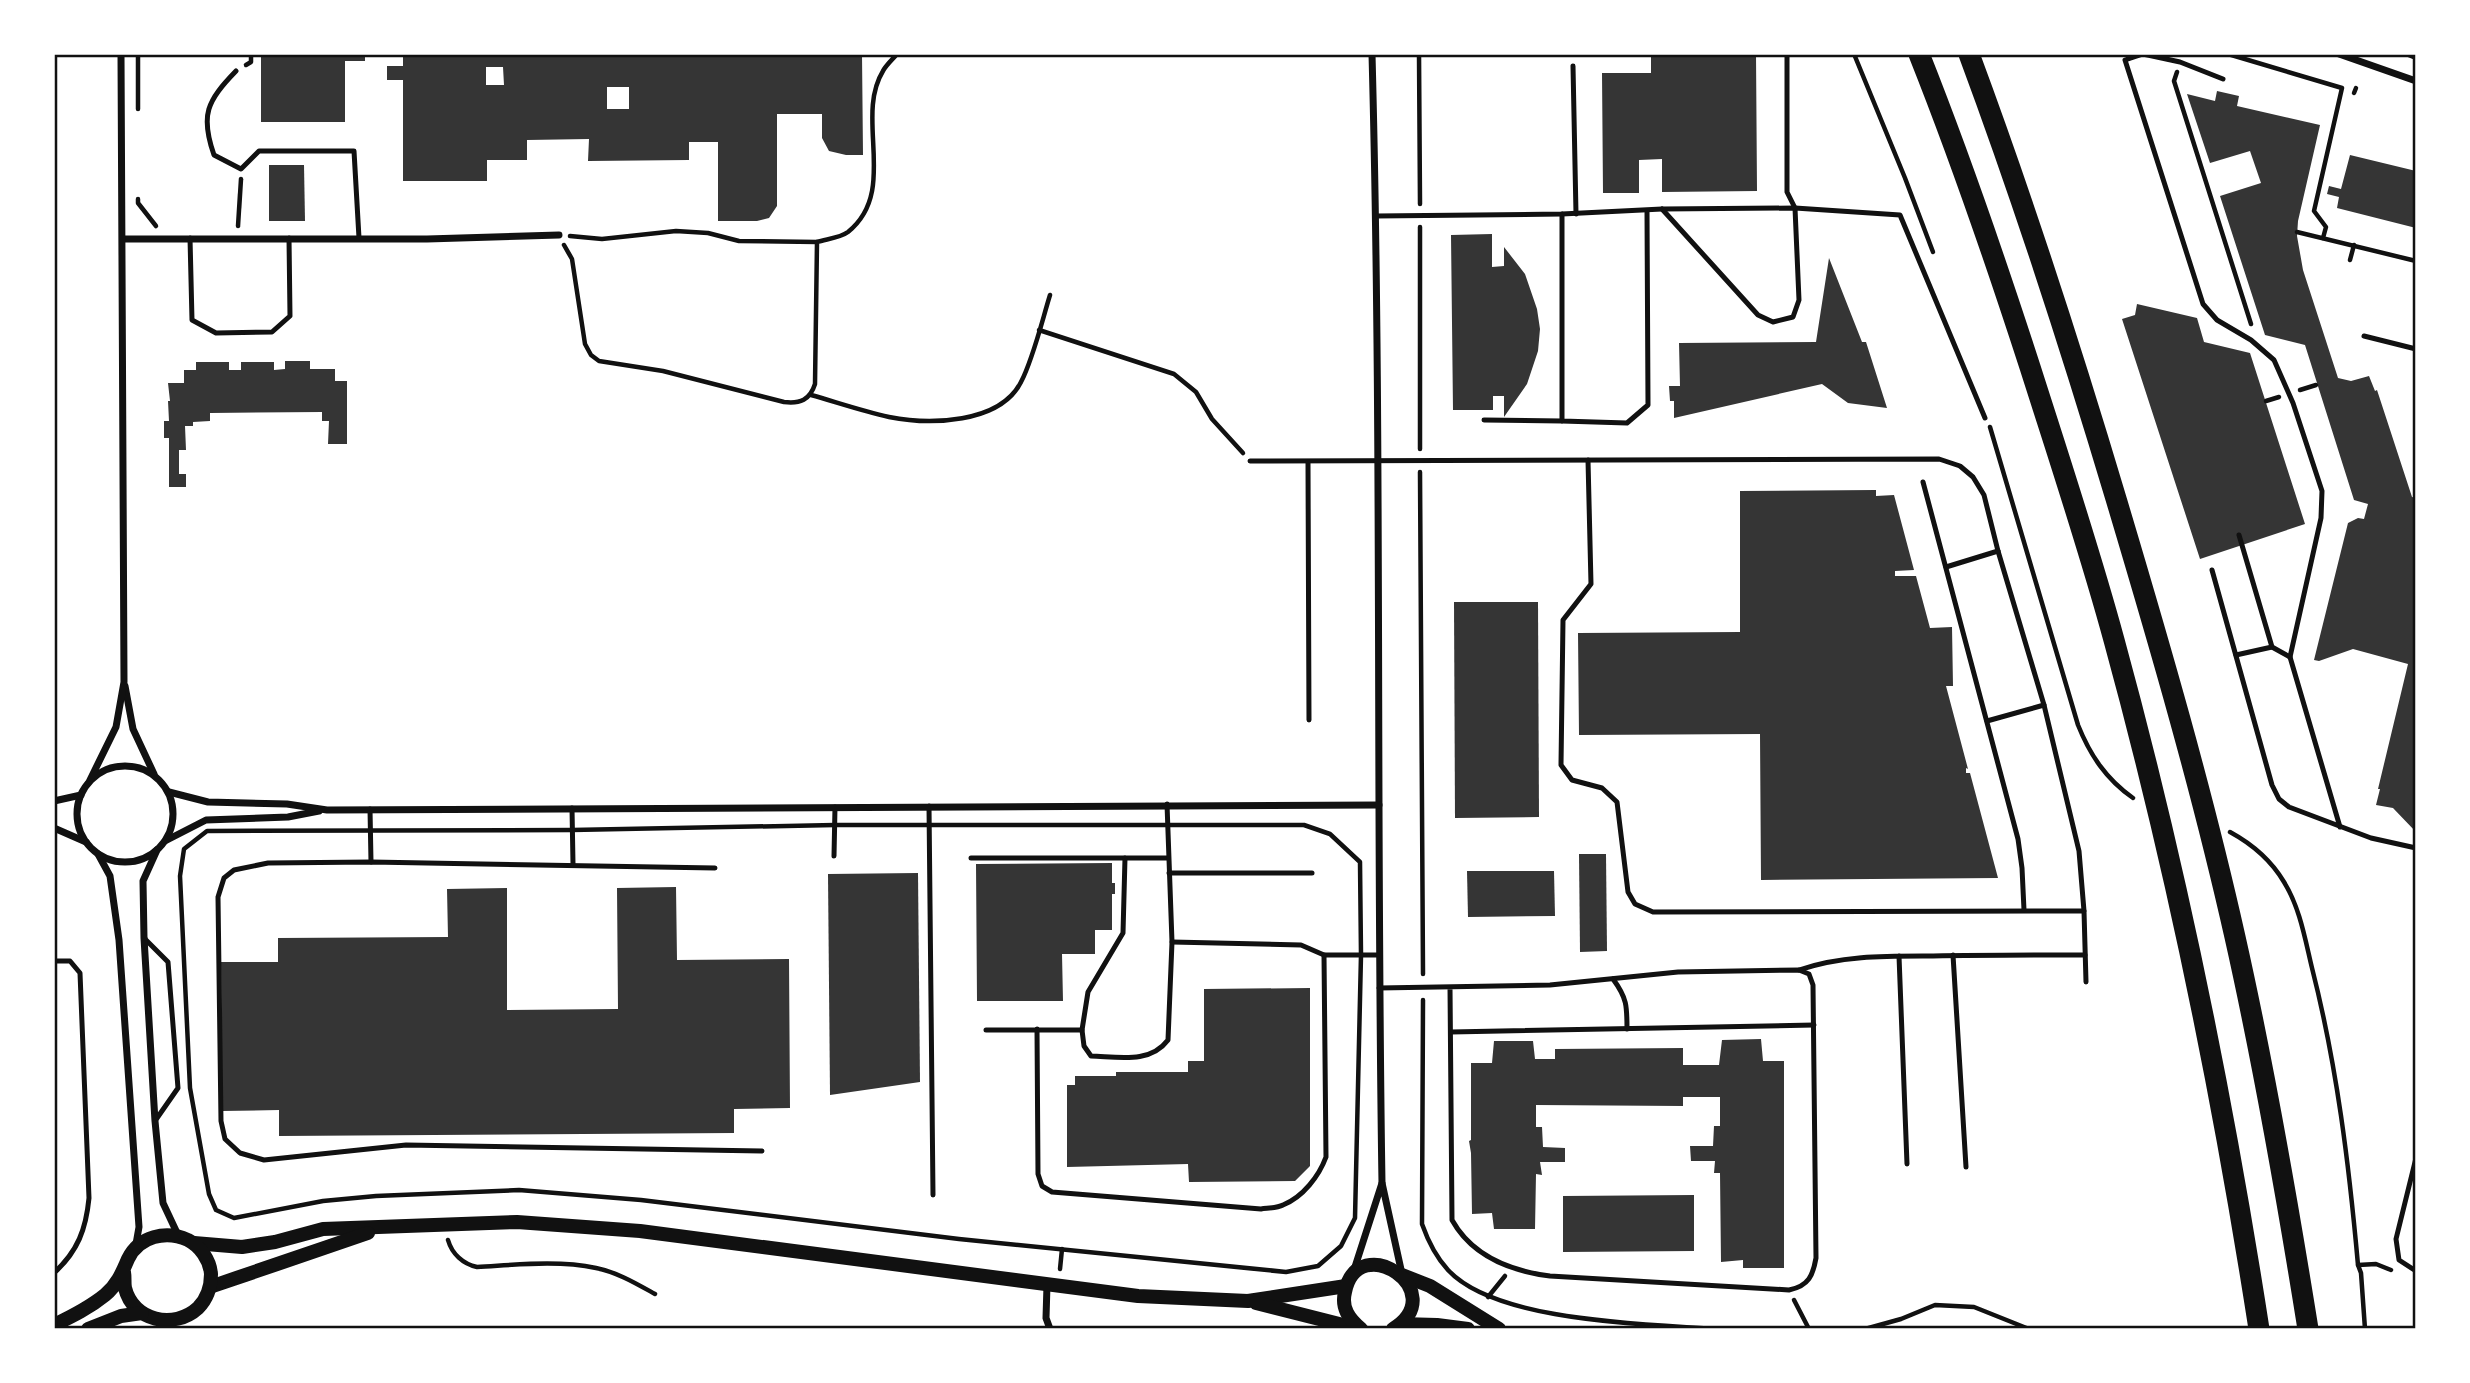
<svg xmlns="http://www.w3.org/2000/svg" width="2470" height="1383" font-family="'Public Sans',sans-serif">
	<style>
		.building { fill: #353535; fill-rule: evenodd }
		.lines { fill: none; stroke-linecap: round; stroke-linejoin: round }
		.path { stroke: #111; stroke-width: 4.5 }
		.service { stroke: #111; stroke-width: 5 }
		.minor { stroke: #111; stroke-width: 7 }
		.secondary { stroke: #111; stroke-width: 14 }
		.motorway { stroke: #111; stroke-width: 21 }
		.neatline { fill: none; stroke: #111; stroke-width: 2.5 }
	</style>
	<rect width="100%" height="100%" fill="#fff"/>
	<!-- building -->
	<g class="building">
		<polygon points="261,54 365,54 365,61 345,61 345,122 261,122"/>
		<path d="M 403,54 L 862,54 L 863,155 L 846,155 L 829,151 L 822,138 L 822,114 L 777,114 L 777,206 L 769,218 L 757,221 L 718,221 L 718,142 L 689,142 L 689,160 L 588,161 L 589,139 L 527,140 L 527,160 L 487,160 L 487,181 L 403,181 L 403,80 L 387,80 L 387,66 L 403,66 ZM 486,67 L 503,67 L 504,85 L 486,85 ZM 607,87 L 629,87 L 629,109 L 607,109 Z"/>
		<polygon points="1651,54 1756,54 1757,191 1662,192 1662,159 1639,160 1639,193 1603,193 1602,73 1651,73"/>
		<polygon points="2217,91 2239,96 2237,106 2320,125 2298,221 2297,236 2303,270 2338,378 2351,381 2369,376 2375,391 2377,390 2412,497 2416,498 2416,832 2393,808 2376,805 2380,789 2378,789 2408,664 2353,649 2319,661 2314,660 2348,523 2358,518 2364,519 2368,504 2354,500 2305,345 2265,335 2220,196 2261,183 2250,151 2210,163 2187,94 2215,101"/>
		<polygon points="2350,155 2416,171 2416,228 2337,208 2339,197 2327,194 2329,186 2341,189"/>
		<polygon points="269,165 304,165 305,221 269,221"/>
		<polygon points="1492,234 1492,267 1504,266 1504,247 1525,274 1537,309 1540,329 1538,351 1527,384 1504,417 1504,396 1493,396 1493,410 1453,410 1451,235"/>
		<polygon points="1829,258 1862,342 1866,342 1887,408 1848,403 1822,384 1674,418 1674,401 1670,401 1669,386 1680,386 1679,343 1816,342"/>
		<polygon points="2137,304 2197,318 2204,342 2250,353 2305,524 2200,559 2122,319 2135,315"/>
		<polygon points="285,361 310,361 310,369 335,369 335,381 347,381 347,444 328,444 329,421 322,421 322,412 210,413 210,421 193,422 193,426 185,426 186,450 179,450 179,474 186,474 186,487 169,487 169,438 164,438 164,421 169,421 168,401 170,401 168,383 184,383 184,370 196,370 196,362 229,362 229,370 241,370 241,362 274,362 274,370 285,369"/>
		<polygon points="1876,490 1876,496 1894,495 1914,570 1895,571 1895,576 1916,576 1930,628 1952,627 1953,686 1946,686 1968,769 1966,768 1966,773 1970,773 1998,878 1761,880 1760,734 1579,735 1578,633 1740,632 1740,491"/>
		<polygon points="1454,602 1538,602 1539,817 1455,818"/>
		<polygon points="1579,854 1606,854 1607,951 1580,952"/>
		<polygon points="1112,863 1112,883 1115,883 1115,894 1112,894 1112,930 1095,930 1095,954 1062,954 1063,1001 977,1001 976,864"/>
		<polygon points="1467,871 1554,871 1555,916 1468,917"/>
		<polygon points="918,873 920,1082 830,1095 828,874"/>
		<polygon points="676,887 677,960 789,959 790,1108 734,1109 734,1133 279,1136 279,1110 222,1111 221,962 278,962 278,938 448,937 447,889 507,888 507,1010 618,1009 617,888"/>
		<polygon points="1310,988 1310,1166 1295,1181 1189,1182 1188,1164 1067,1167 1067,1085 1075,1085 1075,1076 1116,1076 1116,1072 1188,1072 1188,1061 1204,1061 1204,989"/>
		<polygon points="1761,1039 1763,1061 1784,1061 1784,1268 1743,1268 1743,1260 1721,1262 1720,1173 1714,1173 1715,1161 1691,1161 1690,1146 1713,1146 1714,1126 1720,1126 1720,1097 1683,1097 1683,1106 1536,1105 1536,1127 1542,1127 1543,1147 1565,1148 1565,1162 1540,1162 1542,1175 1536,1174 1535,1229 1494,1229 1492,1213 1472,1214 1471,1153 1469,1141 1471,1140 1471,1063 1492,1063 1494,1041 1533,1041 1535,1059 1555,1059 1555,1049 1683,1048 1683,1065 1719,1065 1722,1040"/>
		<polygon points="1694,1195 1694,1251 1563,1252 1563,1196"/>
	</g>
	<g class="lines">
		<!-- path -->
		<g class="path">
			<polyline points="1419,54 1420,204"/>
			<polyline points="1854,54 1905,178 1933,252"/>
			<polyline points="2228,54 2342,88 2314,211 2326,227 2323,238"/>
			<polyline points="2406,54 2416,58"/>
			<polyline points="246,65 251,62 251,54"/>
			<polyline points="2177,72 2174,81 2251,324"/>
			<polyline points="2354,93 2356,88"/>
			<polyline points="138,109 138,54"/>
			<polyline points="138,199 138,203 156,226"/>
			<polyline points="238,226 241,179"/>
			<polyline points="1420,227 1420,449"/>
			<polyline points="2297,232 2416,261"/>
			<polyline points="570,236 602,239 676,231 708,233 739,241 817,242"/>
			<path d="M 564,245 L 572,259 L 585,344 L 591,355 L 599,361 L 663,371 L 784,402 C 800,404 810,400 815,384 L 817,242 C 826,239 840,238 848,232 C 899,191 854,118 883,71 C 886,65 893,59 897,54"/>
			<polyline points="2350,260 2354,245"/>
			<polyline points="1039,330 1174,374 1196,392 1212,419 1243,453"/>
			<polyline points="2300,390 2316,385"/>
			<path d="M 811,395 C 836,402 862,411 889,417 C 929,425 1000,424 1021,382 C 1033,359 1042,321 1050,295"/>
			<polyline points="2266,401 2279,397"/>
			<path d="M 1990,427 L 2078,725 C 2090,755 2106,779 2133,798"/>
			<polyline points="1420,472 1423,974"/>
			<polygon points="835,825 1304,825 1330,834 1360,862 1361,955 1355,1218 1341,1246 1318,1266 1286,1272 959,1239 641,1200 519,1190 376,1196 323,1201 234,1218 216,1210 209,1194 190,1088 180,876 184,849 207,831 572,830"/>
			<path d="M 2230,832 C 2252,844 2271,860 2284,882 C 2300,908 2305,939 2312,968 C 2337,1066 2349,1165 2358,1265 L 2361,1273 L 2365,1329"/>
			<path d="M 1423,1000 L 1422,1224 C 1428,1241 1435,1256 1448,1270 C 1496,1322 1646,1324 1715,1329"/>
			<path d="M 448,1240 C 452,1254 463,1264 477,1267 C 515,1265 558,1260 596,1268 C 617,1272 637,1284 655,1294"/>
			<polyline points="2358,1265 2376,1264 2391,1270"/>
			<polyline points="1060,1269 1062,1249"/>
			<polyline points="1488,1297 1505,1276"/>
			<polyline points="1794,1300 1809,1329"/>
			<polyline points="1865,1329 1901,1319 1935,1305 1974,1307 2029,1329"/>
		</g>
		<!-- service -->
		<g class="service">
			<polyline points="1573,66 1576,214"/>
			<path d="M 236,71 C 207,101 200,115 214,155 L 241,169 L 259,151 L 354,151 L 359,238"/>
			<polyline points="2223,79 2180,62 2143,54 2125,60 2203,304 2217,320 2251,340 2274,360 2293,403 2322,491 2321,518 2290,657 2340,827"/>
			<polyline points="1662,209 1758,315 1773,322 1793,317 1799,300 1795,208 1787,192 1787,54"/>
			<polyline points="1562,214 1562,421 1627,423 1648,405 1647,211"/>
			<polyline points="1376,216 1562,214 1662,209 1795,208 1900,215 1985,418"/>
			<polyline points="190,238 192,320 216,333 272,332 290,316 289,238"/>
			<polyline points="2364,336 2416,349"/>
			<polyline points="1484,420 1562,421"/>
			<polyline points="1588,460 1591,584 1563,620 1561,765 1572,780 1602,788 1617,802 1628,892 1635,904 1653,912 2084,911"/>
			<polyline points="1250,461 1939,459 1960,466 1973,477 1984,495 1998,551 2044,705 2079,851 2084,911 2086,982"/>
			<polyline points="1308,462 1309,720"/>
			<polyline points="1923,482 2018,839 2022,868 2024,910"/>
			<polyline points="2239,535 2272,647 2290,657"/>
			<polyline points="1946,567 1998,551"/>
			<polyline points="2212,570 2272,785 2279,799 2289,807 2371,838 2416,848"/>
			<polyline points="2236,655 2272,647"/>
			<polyline points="1987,721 2044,705"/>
			<polyline points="929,806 933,1195"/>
			<polyline points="572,808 573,864"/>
			<polyline points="370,809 371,862"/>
			<polyline points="834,856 835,807"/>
			<polyline points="971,858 1168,858"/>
			<path d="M 1125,858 L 1123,933 L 1088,992 L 1082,1030 L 1084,1046 L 1091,1056 C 1119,1057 1150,1064 1168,1040 L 1172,942 L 1167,804"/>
			<polyline points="715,868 371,862 268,863 234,870 224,878 218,897 221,1121 225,1139 240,1153 264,1160 406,1145 762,1151"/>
			<polyline points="1169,873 1312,873"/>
			<polyline points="144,938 168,962 178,1088 155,1121"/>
			<polyline points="1172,942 1301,945 1324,955 1379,955"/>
			<polyline points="1953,955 1966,1167"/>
			<polyline points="1899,956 1907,1164"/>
			<path d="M 54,961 L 70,961 L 80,973 L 89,1198 C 86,1229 78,1251 54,1273"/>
			<path d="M 1799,970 C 1842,955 1888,956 1933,956 C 1984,955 2034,955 2085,955"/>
			<path d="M 1613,979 C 1627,998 1627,1006 1627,1029"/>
			<path d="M 1379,988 L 1550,985 L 1678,972 L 1799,970 L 1809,974 L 1813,985 L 1816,1258 C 1813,1275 1809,1286 1789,1290 L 1550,1276 C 1511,1271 1472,1256 1452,1220 L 1450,987"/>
			<path d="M 1037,1029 L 1038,1174 L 1042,1186 L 1052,1192 L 1261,1209 C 1268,1208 1277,1208 1283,1205 C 1303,1197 1319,1176 1326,1157 L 1324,955"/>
			<polyline points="986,1030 1082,1030"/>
			<polyline points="1451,1032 1814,1025"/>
			<polyline points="2416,1158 2396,1239 2399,1260 2416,1271"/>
		</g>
		<!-- minor -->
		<g class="minor">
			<path d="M 1372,54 C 1382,430 1376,807 1382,1183"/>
			<polyline points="2339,54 2416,81"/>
			<polyline points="123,239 427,239 559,235"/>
			<polyline points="125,686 133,729 154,774"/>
			<circle cx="125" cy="814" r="48"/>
			<polyline points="90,780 116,727 124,682 121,54"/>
			<polyline points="169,792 208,802 287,804 327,810 1379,805"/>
			<polyline points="54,801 81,795"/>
			<polyline points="54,828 86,842"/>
			<polyline points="165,841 206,820 288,817 319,811"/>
			<polyline points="157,850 143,881 144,938 155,1121 163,1203 178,1235"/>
			<polyline points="98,854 110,876 119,940 139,1227 136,1244"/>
			<polyline points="1353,1273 1382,1183 1402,1274"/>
			<polyline points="1047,1285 1046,1318 1050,1329"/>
		</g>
		<!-- secondary -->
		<g class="secondary">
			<polyline points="194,1243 242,1247 275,1242 323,1229 517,1222 640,1231 1138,1296 1248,1301 1346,1286"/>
			<polyline points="1402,1275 1430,1286 1499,1329"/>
			<polyline points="210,1287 368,1233"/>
			<polyline points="1256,1303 1359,1329"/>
			<polyline points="1401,1324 1437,1325 1468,1329"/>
			<path d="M 54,1325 C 73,1316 89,1308 105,1295 C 117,1285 122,1273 128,1259 C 139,1236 166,1230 188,1240 C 200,1246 210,1260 211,1274 C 211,1287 207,1299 198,1308 C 174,1330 133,1321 125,1288 C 124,1283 125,1277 124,1272"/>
			<polyline points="88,1329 121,1316 142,1313"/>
			<path d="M 1361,1329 C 1349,1319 1341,1308 1345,1292 C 1358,1228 1453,1292 1393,1329"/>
		</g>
		<!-- motorway -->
		<g class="motorway">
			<path d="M 1919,54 C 1960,157 1996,262 2030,367 C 2059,458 2089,548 2114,640 C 2176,866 2223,1097 2259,1329"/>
			<path d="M 1969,54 C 2024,202 2072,351 2117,502 C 2160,646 2202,790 2235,937 C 2264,1066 2287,1198 2308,1329"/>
		</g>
	</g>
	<!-- border -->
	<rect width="2470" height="1383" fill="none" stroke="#ffffff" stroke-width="112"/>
	<rect x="56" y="56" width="2358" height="1271" class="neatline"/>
</svg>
